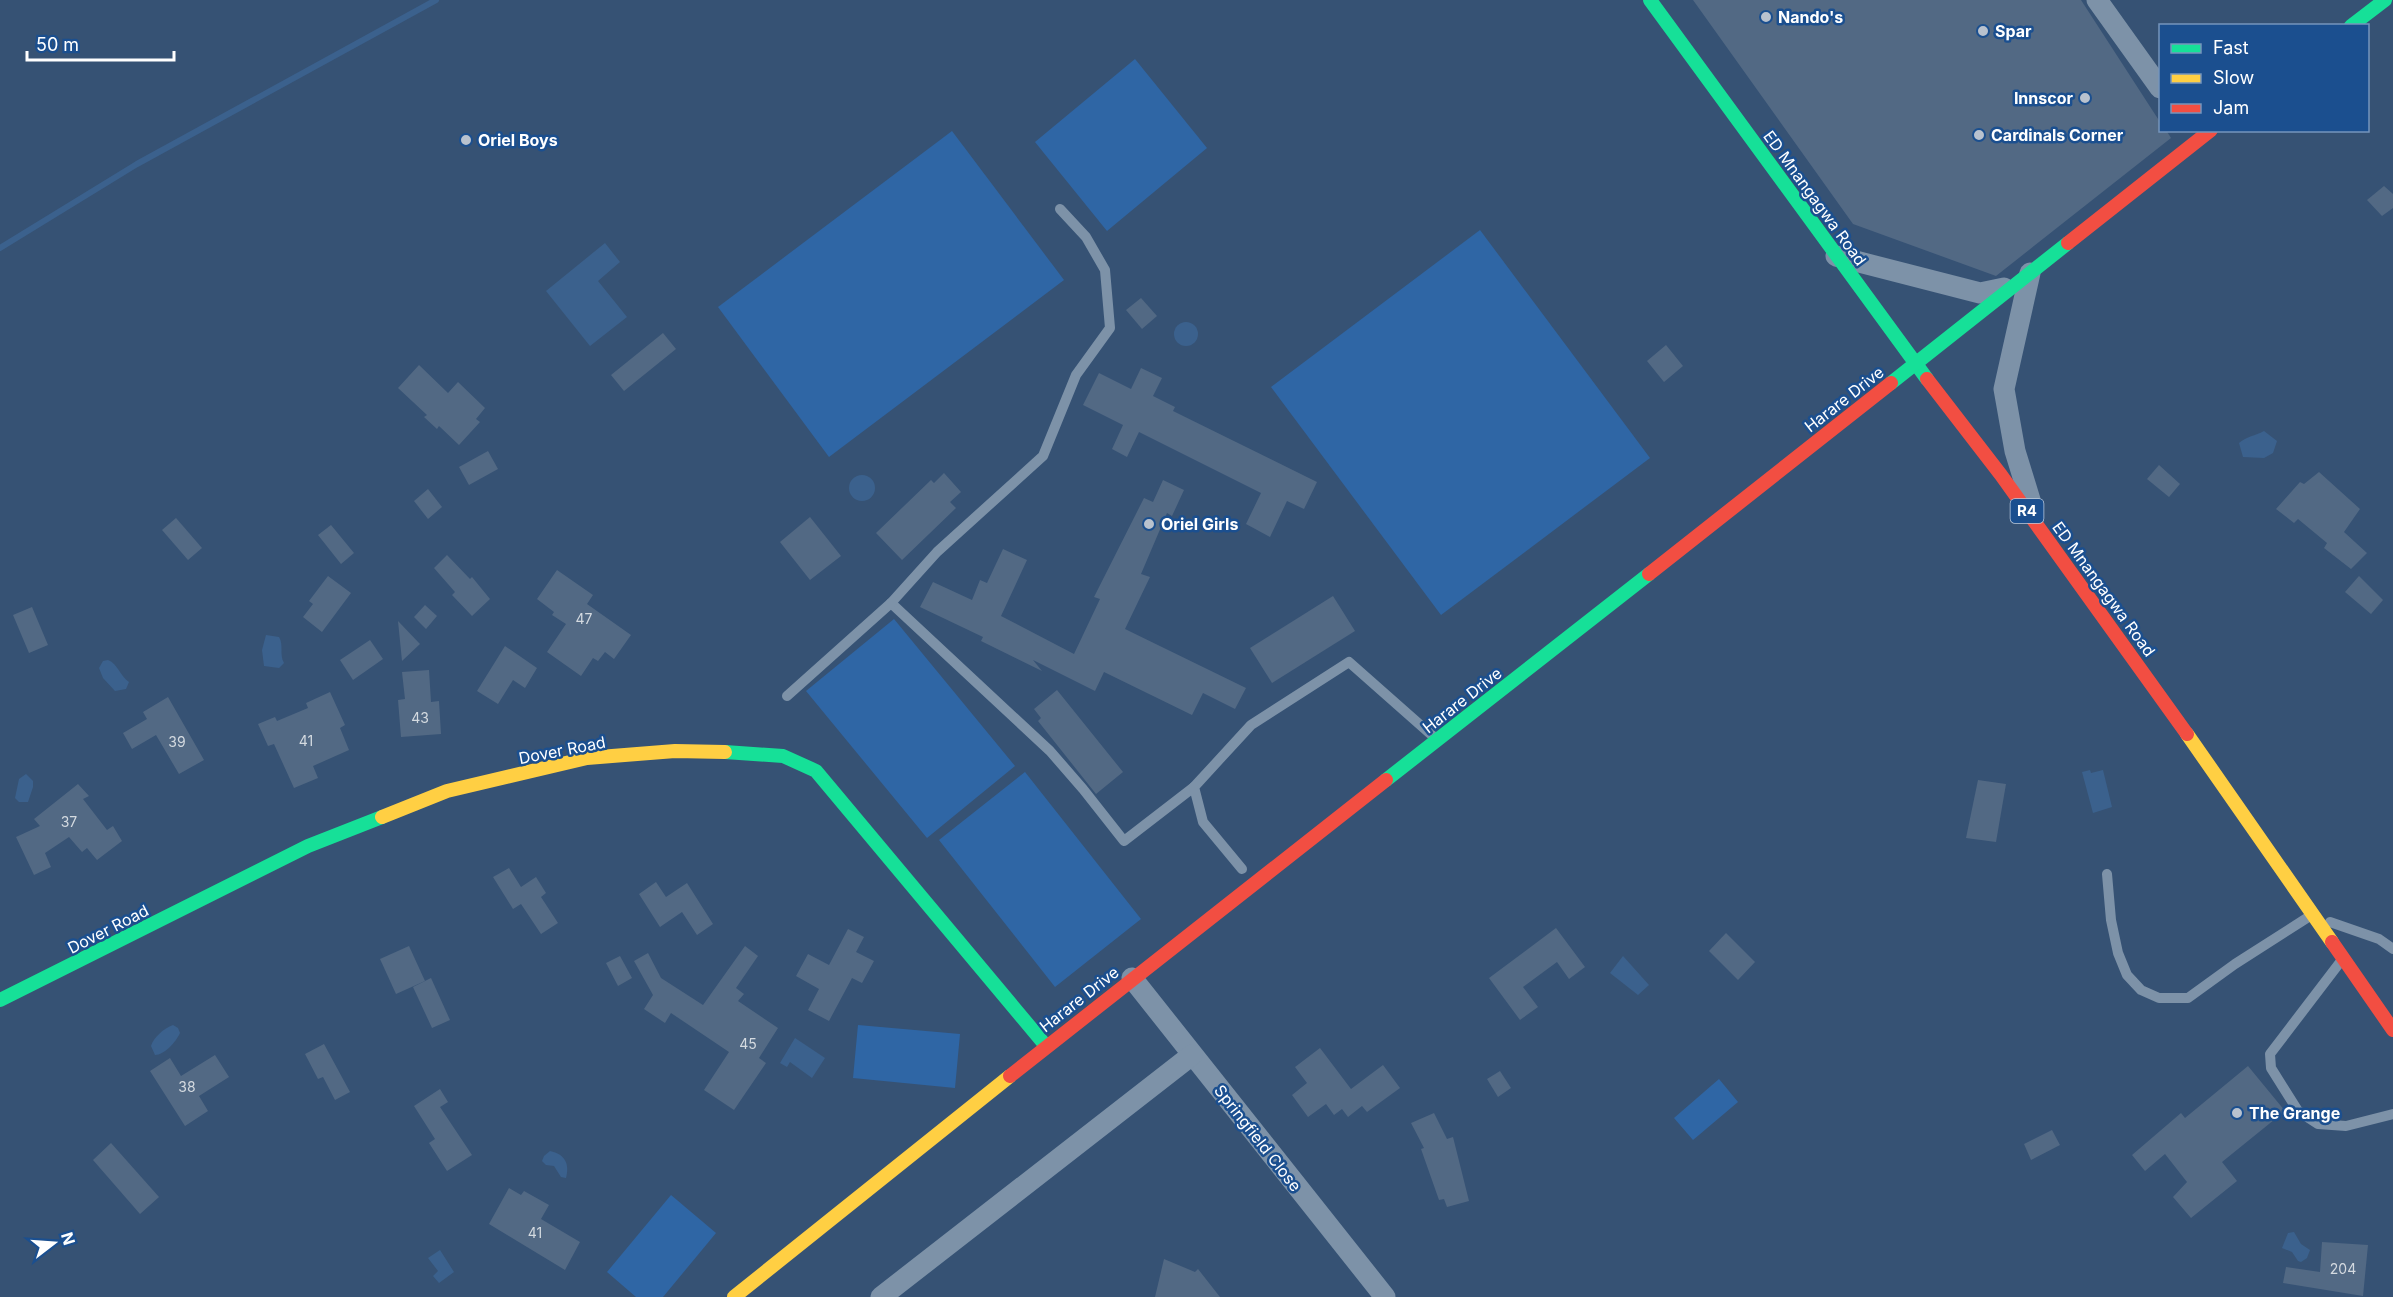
<svg xmlns="http://www.w3.org/2000/svg" width="2393" height="1297" font-family="Inter,sans-serif">
	<style>
		.green { fill: #2f66a5 }
		.water { fill: #3b618d }
		.lines { fill: none; stroke-linecap: round; stroke-linejoin: round }
		.stream { stroke: #3b618d; stroke-width: 6 }
		.building { fill: #526984 }
		.lane { stroke: #7d92a8; stroke-width: 10 }
		.street { stroke: #7d92a8; stroke-width: 21 }
		.fast { stroke: #16e098; stroke-width: 14 }
		.slow { stroke: #ffcf43; stroke-width: 14 }
		.jam { stroke: #f24e42; stroke-width: 14 }
		.poi-dot { fill: #b9c2ce; stroke: #1b4f8f; stroke-width: 2 }
		.labels { text-anchor: middle; stroke-width: 5; stroke-linejoin: round; paint-order: stroke }
		.number-label { font-size: 14px; fill: #d4dae0 }
		.shield { fill: #1b4f8f; stroke: #bbcadd; stroke-width: 1.5 }
		.shield-label { font-size: 15px; font-weight: bold; fill: #fff }
		.poi-label { font-size: 16px; font-weight: bold; fill: #fff; stroke: #1b4f8f; text-anchor: start }
		.street-label { font-size: 16px; fill: #fff; stroke: #1b4f8f }
	</style>
	<rect width="100%" height="100%" fill="#365274"/>
	<!-- green -->
	<g class="green">
		<polygon points="1135,59 1207,148 1107,231 1035,142"/>
		<polygon points="952,131 1064,280 829,457 718,307"/>
		<polygon points="1480,230 1650,458 1441,615 1271,387"/>
		<polygon points="894,619 1015,766 927,838 806,691"/>
		<polygon points="1025,772 1141,919 1055,987 939,840"/>
		<polygon points="858,1025 960,1034 955,1088 853,1078"/>
		<polygon points="1719,1079 1738,1102 1693,1140 1674,1118"/>
		<polygon points="671,1195 716,1233 663,1297 636,1297 607,1272"/>
	</g>
	<!-- water -->
	<g class="water">
		<polygon points="605,243 620,262 598,281 627,317 590,346 546,291"/>
		<circle cx="1186" cy="334" r="12"/>
		<path d="M 2264,431 L 2277,441 L 2273,453 L 2264,458 L 2243,457 L 2239,443 C 2247,436 2255,436 2264,431 Z"/>
		<circle cx="862" cy="488" r="13"/>
		<path d="M 266,635 L 279,637 C 284,645 279,654 284,663 L 279,668 L 264,666 L 262,650 Z"/>
		<path d="M 108,660 C 118,664 120,676 129,682 L 126,689 L 115,691 L 103,678 L 99,668 L 103,661 Z"/>
		<polygon points="2090,770 2091,773 2103,770 2112,807 2093,813 2082,772"/>
		<polygon points="26,774 33,781 33,787 28,802 19,802 15,798 19,779"/>
		<polygon points="1623,956 1649,985 1638,995 1610,973"/>
		<path d="M 173,1025 L 178,1028 L 180,1033 C 176,1042 164,1055 155,1055 L 151,1046 C 153,1038 164,1028 173,1025 Z"/>
		<polygon points="795,1038 825,1058 812,1078 790,1062 787,1067 780,1063"/>
		<path d="M 550,1151 C 565,1154 570,1164 566,1178 L 561,1177 L 554,1166 L 546,1165 L 542,1161 L 544,1156 Z"/>
		<polygon points="2294,1232 2301,1244 2310,1250 2307,1258 2301,1262 2298,1261 2292,1252 2282,1248 2288,1233"/>
		<polygon points="440,1250 454,1272 439,1283 433,1276 438,1271 428,1258"/>
	</g>
	<g class="lines">
		<!-- stream -->
		<polyline class="stream" points="0,248 137,164 436,0"/>
	</g>
	<!-- building -->
	<g class="building">
		<polygon points="1693,0 2081,0 2160,122 2160,130 2166,130 2171,138 1996,276 1853,224"/>
		<polygon points="2384,186 2393,194 2393,208 2382,216 2367,200"/>
		<polygon points="1141,298 1157,316 1142,329 1126,310"/>
		<polygon points="663,333 676,349 624,391 611,375"/>
		<polygon points="1666,345 1683,366 1664,382 1647,361"/>
		<polygon points="419,365 448,393 458,382 485,408 476,419 480,422 459,445 439,426 437,429 424,417 427,415 398,388"/>
		<polygon points="1141,368 1162,378 1153,396 1175,407 1173,411 1317,482 1304,509 1287,501 1270,537 1246,524 1261,493 1139,432 1127,457 1112,449 1123,425 1083,405 1099,373 1131,389"/>
		<polygon points="488,451 498,469 469,485 459,467"/>
		<polygon points="2159,465 2180,484 2169,497 2147,479"/>
		<polygon points="2319,472 2360,509 2344,532 2367,553 2351,569 2324,548 2327,543 2298,519 2294,523 2276,509 2300,482 2304,484"/>
		<polygon points="944,473 961,492 950,502 956,508 902,560 876,533 931,480 934,483"/>
		<polygon points="1163,480 1184,490 1172,516 1167,513 1141,574 1150,577 1125,629 1246,688 1235,709 1203,693 1192,715 1104,672 1095,691 1033,660 1042,671 981,641 983,637 920,607 933,582 972,600 980,580 987,583 1003,549 1027,560 1001,616 1074,654 1100,599 1094,597 1144,498 1153,502"/>
		<polygon points="428,489 442,507 428,519 414,501"/>
		<polygon points="810,517 841,556 810,580 780,542"/>
		<polygon points="176,518 202,548 188,560 162,530"/>
		<polygon points="331,525 354,553 341,564 318,535"/>
		<polygon points="447,555 470,579 472,577 490,599 472,616 452,595 455,592 434,568"/>
		<polygon points="557,570 593,595 587,604 631,635 614,659 605,652 598,661 593,658 581,676 547,652 566,624 552,615 554,612 537,599"/>
		<polygon points="328,576 351,593 322,632 303,617 313,604 309,601"/>
		<polygon points="2359,576 2383,600 2371,614 2345,592"/>
		<polygon points="1333,596 1355,631 1272,683 1250,648"/>
		<polygon points="425,605 437,616 426,629 414,617"/>
		<polygon points="32,607 48,645 29,653 13,615"/>
		<polygon points="398,621 420,644 402,661"/>
		<polygon points="370,640 383,659 353,680 340,660"/>
		<polygon points="505,646 537,668 525,688 513,680 498,704 477,691"/>
		<polygon points="429,670 431,702 439,701 441,734 401,737 398,700 405,699 402,672"/>
		<polygon points="1057,690 1123,772 1096,794 1038,721 1041,718 1034,709"/>
		<polygon points="330,692 345,725 340,728 349,750 313,766 318,778 294,788 274,744 268,746 258,724 275,717 277,721 308,708 306,703"/>
		<polygon points="168,697 204,760 179,774 156,735 132,749 123,733 147,719 143,712"/>
		<polygon points="1978,780 2006,784 1996,842 1966,838"/>
		<polygon points="78,784 89,796 83,799 107,830 113,826 122,841 97,860 87,848 82,852 69,837 45,853 51,867 34,875 16,837 40,826 34,819"/>
		<polygon points="509,868 521,887 536,877 546,893 541,897 558,923 541,934 521,904 513,909 493,877"/>
		<polygon points="656,882 666,897 687,883 713,924 697,935 682,912 660,927 639,894"/>
		<polygon points="1556,928 1585,967 1569,979 1557,962 1523,987 1538,1007 1520,1020 1489,978"/>
		<polygon points="848,929 864,937 856,952 874,961 862,983 852,978 829,1021 808,1010 819,989 796,976 808,954 829,965"/>
		<polygon points="1726,933 1755,962 1738,980 1709,951"/>
		<polygon points="409,946 425,981 396,994 380,959"/>
		<polygon points="745,946 758,956 736,988 744,994 738,1001 778,1028 759,1058 766,1063 734,1110 704,1090 729,1052 671,1013 665,1023 644,1009 653,995 634,961 648,953 661,978 703,1005"/>
		<polygon points="620,956 632,978 618,986 606,963"/>
		<polygon points="431,978 450,1020 432,1028 413,987"/>
		<polygon points="324,1044 350,1092 335,1100 323,1077 318,1079 305,1054"/>
		<polygon points="1320,1048 1351,1089 1383,1065 1400,1088 1367,1112 1362,1106 1348,1117 1342,1109 1334,1115 1326,1104 1308,1117 1292,1095 1307,1083 1295,1067"/>
		<polygon points="215,1055 229,1077 199,1096 208,1111 185,1126 150,1071 170,1058 181,1076"/>
		<polygon points="2248,1066 2285,1111 2222,1162 2237,1181 2191,1218 2173,1197 2187,1182 2165,1154 2145,1171 2132,1155 2181,1113 2185,1118"/>
		<polygon points="1500,1071 1511,1088 1498,1097 1487,1079"/>
		<polygon points="440,1089 448,1102 440,1107 472,1155 447,1171 429,1143 435,1139 414,1106"/>
		<polygon points="1434,1113 1447,1139 1453,1137 1469,1201 1447,1207 1444,1199 1439,1200 1421,1149 1424,1148 1411,1123"/>
		<polygon points="2052,1130 2060,1145 2031,1160 2024,1144"/>
		<polygon points="111,1143 159,1197 140,1214 93,1160"/>
		<polygon points="509,1188 521,1195 524,1191 549,1205 541,1219 580,1242 565,1270 489,1224"/>
		<polygon points="2322,1242 2368,1245 2363,1296 2283,1283 2286,1267 2320,1272"/>
		<polygon points="1164,1259 1195,1272 1198,1269 1220,1297 1155,1297"/>
	</g>
	<g class="lines">
		<!-- lane -->
		<g class="lane">
			<polyline points="891,603 1050,751 1083,789 1124,841 1194,787"/>
			<polyline points="787,696 891,603 937,552 1043,456 1076,375 1110,328 1105,270 1086,237 1060,209"/>
			<polyline points="1242,869 1203,822 1194,787 1251,725 1349,662 1435,738"/>
			<polyline points="2107,874 2111,920 2118,953 2127,975 2141,990 2159,998 2188,998 2235,964 2310,916"/>
			<polyline points="2330,922 2379,939 2393,949"/>
			<polyline points="2341,961 2270,1054 2271,1068 2298,1111 2318,1124 2346,1126 2393,1114"/>
		</g>
		<!-- street -->
		<g class="street">
			<polyline points="2097,0 2160,88"/>
			<polyline points="1836,256 1980,293 2004,288"/>
			<polyline points="2030,273 2004,389 2015,451 2031,503"/>
			<polyline points="1132,978 1385,1297"/>
			<polyline points="881,1297 1192,1055"/>
		</g>
		<!-- fast -->
		<g class="fast">
			<polyline points="1650,0 1927,379"/>
			<polyline points="2351,26 2385,0"/>
			<polyline points="1891,383 2068,243"/>
			<polyline points="725,752 783,756 816,771 1046,1046"/>
			<polyline points="1386,780 1649,574"/>
			<polyline points="0,1000 308,846 382,817"/>
		</g>
		<!-- slow -->
		<g class="slow">
			<polyline points="2187,734 2332,942"/>
			<polyline points="382,817 447,791 587,758 675,751 725,752"/>
			<polyline points="734,1297 1010,1076"/>
		</g>
		<!-- jam -->
		<g class="jam">
			<polyline points="2068,243 2211,130"/>
			<polyline points="1927,379 2001,475 2187,734"/>
			<polyline points="1649,574 1891,383"/>
			<polyline points="2332,942 2393,1030"/>
			<polyline points="1010,1076 1386,780"/>
		</g>
	</g>
	<!-- markers -->
	<g class="poi-dot">
		<circle cx="1766" cy="17" r="6"/>
		<circle cx="1983" cy="31" r="6"/>
		<circle cx="2085" cy="98" r="6"/>
		<circle cx="1979" cy="135" r="6"/>
		<circle cx="466" cy="140" r="6"/>
		<circle cx="1149" cy="524" r="6"/>
		<circle cx="2237" cy="1113" r="6"/>
	</g>
	<g class="labels">
		<!-- number labels -->
		<g class="number-label">
			<text x="584" y="624">47</text>
			<text x="420" y="723">43</text>
			<text x="306" y="746">41</text>
			<text x="177" y="747">39</text>
			<text x="69" y="827">37</text>
			<text x="748" y="1049">45</text>
			<text x="187" y="1092">38</text>
			<text x="535" y="1238">41</text>
			<text x="2343" y="1274">204</text>
		</g>
		<!-- shield labels -->
		<rect class="shield" x="2010.5" y="499" width="33" height="24" rx="4.5"/>
		<g class="shield-label">
			<text x="2027" y="516">R4</text>
		</g>
		<!-- poi labels -->
		<g class="poi-label">
			<text x="1778" y="23">Nando's</text>
			<text x="1995" y="37">Spar</text>
			<text x="2073" y="104" text-anchor="end">Innscor</text>
			<text x="1991" y="141">Cardinals Corner</text>
			<text x="478" y="146">Oriel Boys</text>
			<text x="1161" y="530">Oriel Girls</text>
			<text x="2249" y="1119">The Grange</text>
		</g>
		<!-- street labels -->
		<g class="street-label">
			<text transform="translate(1815 198) rotate(54)" y="6">ED Mnangagwa Road</text>
			<text transform="translate(1844 399) rotate(-38)" y="6">Harare Drive</text>
			<text transform="translate(2104 589) rotate(54)" y="6">ED Mnangagwa Road</text>
			<text transform="translate(1462 700) rotate(-38)" y="6">Harare Drive</text>
			<text transform="translate(562 750) rotate(-11)" y="6">Dover Road</text>
			<text transform="translate(108 929) rotate(-27)" y="6">Dover Road</text>
			<text transform="translate(1079 999) rotate(-38)" y="6">Harare Drive</text>
			<text transform="translate(1258 1138) rotate(52)" y="6">Springfield Close</text>
		</g>
	</g>
	<!-- legend -->
	<rect x="2159" y="24" width="210" height="108" fill="#1b4f8f" stroke="#7695bc" stroke-width="1.5"/>
	<rect x="2171" y="44" width="30" height="9" fill="#16e098" stroke="#7695bc" stroke-width="1.5"/>
	<text x="2213" y="54" font-size="18" fill="#ffffff">Fast</text>
	<rect x="2171" y="74" width="30" height="9" fill="#ffcf43" stroke="#7695bc" stroke-width="1.5"/>
	<text x="2213" y="84" font-size="18" fill="#ffffff">Slow</text>
	<rect x="2171" y="104" width="30" height="9" fill="#f24e42" stroke="#7695bc" stroke-width="1.5"/>
	<text x="2213" y="114" font-size="18" fill="#ffffff">Jam</text>
	<!-- north arrow -->
	<g transform="translate(54 1243) rotate(73)" stroke="#1b4f8f" stroke-width="4.5" paint-order="stroke">
	<path d="M0-4.5L10 22L0 15L-10 22Z" fill="#ffffff"/>
	<text y="-9" font-size="16" font-weight="bold" text-anchor="middle" fill="#ffffff">N</text>
	</g>
	<!-- scale -->
	<path d="M27 51v9h147v-9" fill="none" stroke="#ffffff" stroke-width="3"/>
	<text x="36" y="51" font-size="18" fill="#ffffff" stroke="#1b4f8f" stroke-width="4.5" paint-order="stroke">50 m</text>
</svg>
